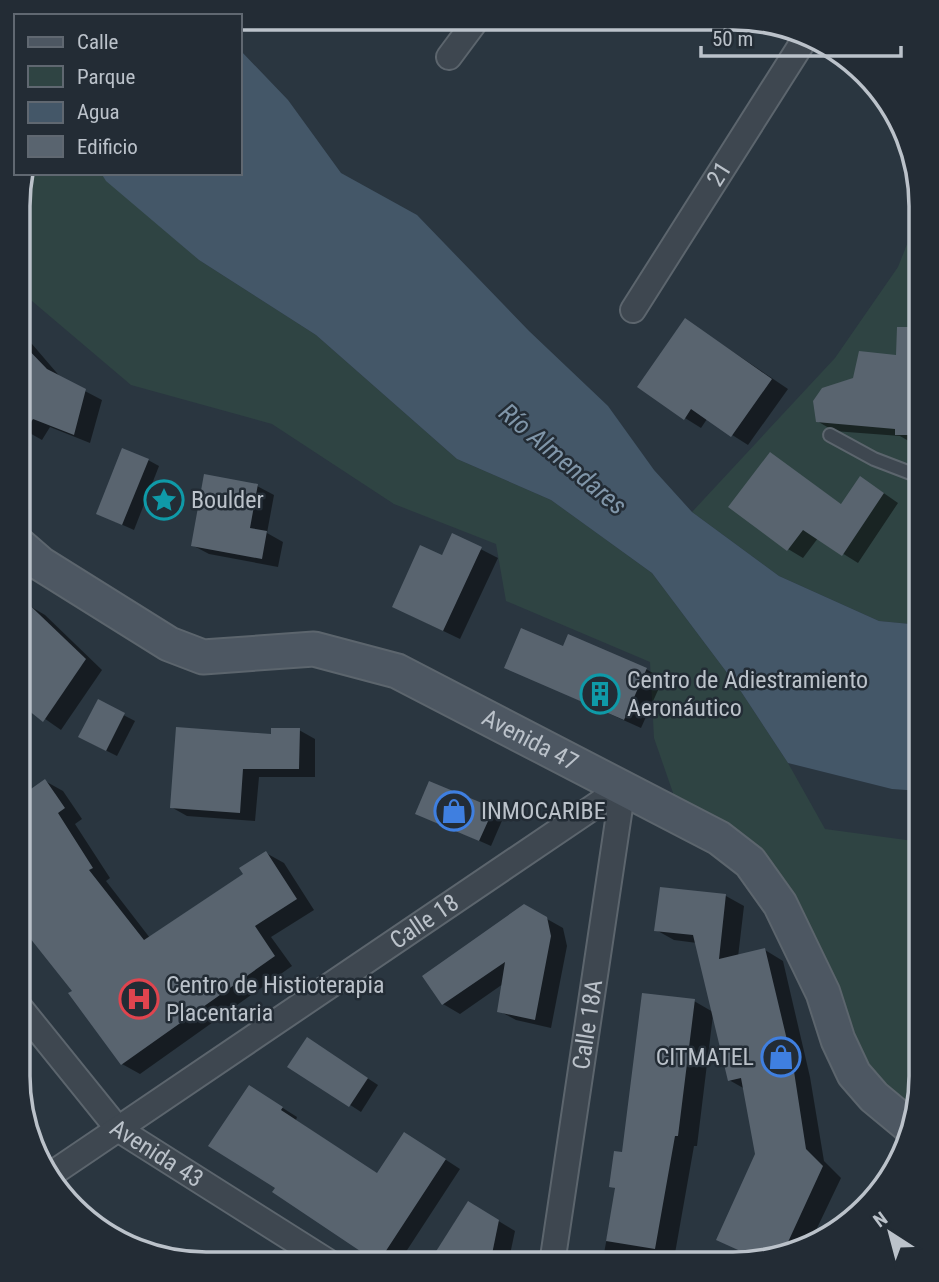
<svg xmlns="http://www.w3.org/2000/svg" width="939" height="1282" font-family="'Roboto Condensed',sans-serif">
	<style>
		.green { fill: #2f4443 }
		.water { fill: #445768 }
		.shadow { fill: #0007 }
		.building { fill: #59646f }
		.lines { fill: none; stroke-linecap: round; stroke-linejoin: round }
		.lane-casing { stroke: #5c656d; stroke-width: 16 }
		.street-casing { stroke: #5c656d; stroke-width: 28 }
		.secondary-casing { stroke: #5c656d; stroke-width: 37 }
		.lane { stroke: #3e4750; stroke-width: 12 }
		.street { stroke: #3e4750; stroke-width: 24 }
		.secondary { stroke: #4d5762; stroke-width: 33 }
		.labels { text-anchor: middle; stroke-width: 5; stroke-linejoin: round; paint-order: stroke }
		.street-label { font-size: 24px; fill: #bbc2ca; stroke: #232c35 }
		.poi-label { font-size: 24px; fill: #bbc2ca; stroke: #232c35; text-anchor: start }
		.water-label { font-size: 26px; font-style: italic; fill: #8096a9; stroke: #232c35 }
		.rim { fill: none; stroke: #bbc2ca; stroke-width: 3.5 }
	</style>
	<rect width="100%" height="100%" fill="#2a3640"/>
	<!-- green -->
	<g class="green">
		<polygon points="22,173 101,173 199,260 316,335 457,459 551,500 652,573 740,690 788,763 825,829 921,842 921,1089 909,1126 874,1097 780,904 681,816 654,738 650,662 506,601 496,544 394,504 272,424 131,385 19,290"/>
		<polygon points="921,209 921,625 879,621 779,576 692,512 835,358 898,267"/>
	</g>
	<!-- water -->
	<polygon class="water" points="240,50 288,100 341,173 417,215 529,331 608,406 654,470 692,512 779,576 879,621 921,625 921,791 892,789 788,763 740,690 652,573 551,500 457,459 316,335 199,260 106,181 101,173 240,173"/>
	<!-- shadow -->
	<g class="shadow">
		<polygon points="686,320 788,389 748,445 707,419 701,428 685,418"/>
		<polygon points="899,328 921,328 921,444 914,444 900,436 834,431 817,421 854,379 898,356"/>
		<polygon points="19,336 32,344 62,379 102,400 90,443 50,427 42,440 19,427"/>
		<polygon points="771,454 842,505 875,487 898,503 858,563 818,538 803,558 788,549"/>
		<polygon points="148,460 159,466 134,530 98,514"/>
		<polygon points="257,486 274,495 267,533 283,542 278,567 209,554 192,545"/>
		<polygon points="453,535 498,558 460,639 410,615"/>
		<polygon points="918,543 921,543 921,595 910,588"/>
		<polygon points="28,605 45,615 102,670 61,730 18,700"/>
		<polygon points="563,648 646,669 663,679 641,728 506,667"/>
		<polygon points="98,702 135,721 117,756 91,743"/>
		<polygon points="299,730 315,739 315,777 259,777 255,821 187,816 171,807 273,736"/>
		<polygon points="45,781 63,791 82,819 75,824 110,878 106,881 150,938 245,874 266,853 284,863 314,910 271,937 292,966 140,1074 122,1064 74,991 18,918 18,800"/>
		<polygon points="493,810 504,816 491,846 417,813"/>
		<polygon points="661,889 726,896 744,906 738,957 765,950 783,961 810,1077 824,1161 841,1178 808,1247 757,1259 718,1239 757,1155 745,1089 729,1080 713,1015 697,1146 694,1146 674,1259 670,1258 669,1264 602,1264 616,1189 611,1186 623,1154 694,1001 713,1012 697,943 674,940 656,930"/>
		<polygon points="524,906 563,928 567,946 551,1028 516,1020 499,1011 503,984 460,1014 443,1004"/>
		<polygon points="318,1046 378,1085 361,1112 290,1066"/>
		<polygon points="264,1096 297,1117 296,1120 378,1175 420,1143 460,1169 398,1264 378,1261 277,1188"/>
		<polygon points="469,1203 515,1231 508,1264 430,1264"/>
	</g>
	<!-- building -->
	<g class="building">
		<polygon points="685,318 772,379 731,437 691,409 684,420 637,387"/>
		<polygon points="897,327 921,327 921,435 895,435 895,429 816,422 813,401 822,388 853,378 859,351 896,355"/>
		<polygon points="19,340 47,369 86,389 74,435 33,419 19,440"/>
		<polygon points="122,448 149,459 122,525 96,514"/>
		<polygon points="770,452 841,504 860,476 884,493 842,556 803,530 787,551 728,507"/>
		<polygon points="204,474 258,484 250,528 267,531 262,559 191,546"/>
		<polygon points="452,533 482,547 443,631 392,607 420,545 442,555"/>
		<polygon points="18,594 86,659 43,722 18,702"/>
		<polygon points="521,628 563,646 568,634 647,668 624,720 504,668"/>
		<polygon points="98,699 125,713 106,751 78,737"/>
		<polygon points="176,727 271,734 271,728 300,728 299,769 243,769 240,813 170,808"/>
		<polygon points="45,779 65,808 58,813 93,868 89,870 144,940 243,874 239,868 266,851 297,899 255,926 275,956 121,1065 68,993 72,991 18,923 18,798"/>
		<polygon points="429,781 494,808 479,841 415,814"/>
		<polygon points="660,887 726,894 719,959 765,948 793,1065 806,1149 823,1166 783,1253 758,1259 716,1240 755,1154 741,1078 728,1081 693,935 654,931"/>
		<polygon points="524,904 547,917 551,936 535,1020 497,1012 505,962 442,1005 422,976"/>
		<polygon points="642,993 695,999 678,1136 675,1136 655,1249 606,1241 615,1188 609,1187 614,1151 622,1152"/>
		<polygon points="307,1037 368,1078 349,1107 287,1067"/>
		<polygon points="249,1085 283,1107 281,1110 377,1173 404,1132 446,1159 378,1263 272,1192 275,1188 208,1146"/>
		<polygon points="468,1201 499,1220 490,1264 428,1264"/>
	</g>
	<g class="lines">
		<!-- lane casing -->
		<g class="lane-casing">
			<polyline id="lane" points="830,435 874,459 921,477"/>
		</g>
		<!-- street casing -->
		<g class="street-casing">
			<g id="street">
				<polyline points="449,57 478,18"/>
				<path id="s1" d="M 633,310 L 806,37"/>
				<path id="s2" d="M 18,1005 L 118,1129 L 330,1263"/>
				<path id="s3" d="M 50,1175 L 623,787"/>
				<path id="s4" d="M 552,1264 L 623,787"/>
			</g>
		</g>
		<!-- secondary casing -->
		<g class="secondary-casing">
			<g id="secondary">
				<path id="s5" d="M 18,544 L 41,564 L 169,644 L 203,657 L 314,649 L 397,671 L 719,838 L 750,862 L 780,904 L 823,993 L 838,1040 L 854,1074 L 874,1097 L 909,1126"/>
			</g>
		</g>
		<!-- lane -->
		<use href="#lane" class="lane"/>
		<!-- street -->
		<use href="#street" class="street"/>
		<!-- secondary -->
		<use href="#secondary" class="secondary"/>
	</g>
	<!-- icons -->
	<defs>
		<g id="sight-ring" transform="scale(2.0125)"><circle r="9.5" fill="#232c35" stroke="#0f9aa8" stroke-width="1.5"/><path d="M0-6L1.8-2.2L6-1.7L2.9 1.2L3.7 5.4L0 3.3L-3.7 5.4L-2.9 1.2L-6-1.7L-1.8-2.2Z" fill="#0f9aa8"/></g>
		<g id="building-ring" transform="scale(2.0125)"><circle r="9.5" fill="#232c35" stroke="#0f9aa8" stroke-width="1.5"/><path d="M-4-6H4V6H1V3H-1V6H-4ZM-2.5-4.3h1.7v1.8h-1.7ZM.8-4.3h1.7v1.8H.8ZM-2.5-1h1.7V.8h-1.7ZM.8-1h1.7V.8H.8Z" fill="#0f9aa8"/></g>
		<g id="shop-ring" transform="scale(2.0125)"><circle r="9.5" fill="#232c35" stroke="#3f7fe0" stroke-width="1.5"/><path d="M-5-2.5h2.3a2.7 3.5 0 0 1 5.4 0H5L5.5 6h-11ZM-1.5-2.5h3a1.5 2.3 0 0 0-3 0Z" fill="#3f7fe0"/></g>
		<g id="hospital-ring" transform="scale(2.0125)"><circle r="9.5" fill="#232c35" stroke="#e0444e" stroke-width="1.5"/><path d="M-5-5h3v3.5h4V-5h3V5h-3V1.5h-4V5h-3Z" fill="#e0444e"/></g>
	</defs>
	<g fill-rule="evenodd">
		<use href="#sight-ring" x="164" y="500"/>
		<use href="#building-ring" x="600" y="694"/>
		<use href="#shop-ring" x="454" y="811"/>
		<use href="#hospital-ring" x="139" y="999"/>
		<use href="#shop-ring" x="781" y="1057"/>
	</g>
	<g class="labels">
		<!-- street labels -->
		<g class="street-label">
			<text dy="8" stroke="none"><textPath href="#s1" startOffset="161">21</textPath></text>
			<text dy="8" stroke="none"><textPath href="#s5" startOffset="565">Avenida 47</textPath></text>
			<text dy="8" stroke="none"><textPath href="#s3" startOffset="452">Calle 18</textPath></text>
			<text dy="8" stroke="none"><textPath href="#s4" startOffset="242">Calle 18A</textPath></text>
			<text dy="8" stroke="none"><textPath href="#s2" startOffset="205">Avenida 43</textPath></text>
		</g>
		<!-- poi labels -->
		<g class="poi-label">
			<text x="191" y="508">Boulder</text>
			<text x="627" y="688">Centro de Adiestramiento<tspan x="627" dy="28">Aeronáutico</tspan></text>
			<text x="481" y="819">INMOCARIBE</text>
			<text x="166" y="993">Centro de Histioterapia<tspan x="166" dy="28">Placentaria</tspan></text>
			<text x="754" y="1065" text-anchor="end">CITMATEL</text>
		</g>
		<!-- water labels -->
		<g class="water-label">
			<text transform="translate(563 459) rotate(40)" y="9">Río Almendares</text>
		</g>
	</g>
	<!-- crop -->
	<path d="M0 0H939V1282H0ZM206 30H733A176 176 0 0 1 909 206V1076A176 176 0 0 1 733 1252H206A176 176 0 0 1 30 1076V206A176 176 0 0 1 206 30Z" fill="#232c35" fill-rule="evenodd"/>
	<path class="rim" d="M206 30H733A176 176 0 0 1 909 206V1076A176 176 0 0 1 733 1252H206A176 176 0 0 1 30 1076V206A176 176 0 0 1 206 30Z"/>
	<!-- legend -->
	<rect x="14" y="14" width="228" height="161" fill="#232c35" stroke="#606871" stroke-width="2"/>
	<rect x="28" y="37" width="35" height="10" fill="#4d5762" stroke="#606871" stroke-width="2"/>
	<text x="77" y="49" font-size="21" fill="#bbc2ca">Calle</text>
	<rect x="28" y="66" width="35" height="21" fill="#2f4443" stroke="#606871" stroke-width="2"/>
	<text x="77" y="84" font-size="21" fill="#bbc2ca">Parque</text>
	<rect x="28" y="102" width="35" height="21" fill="#445768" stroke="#606871" stroke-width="2"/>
	<text x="77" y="119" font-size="21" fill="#bbc2ca">Agua</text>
	<rect x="28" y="136" width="35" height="21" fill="#59646f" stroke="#606871" stroke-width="2"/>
	<text x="77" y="154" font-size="21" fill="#bbc2ca">Edificio</text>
	<!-- north arrow -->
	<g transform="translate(890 1233) rotate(324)" stroke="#232c35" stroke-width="5" paint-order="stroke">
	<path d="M0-5L12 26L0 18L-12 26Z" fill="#bbc2ca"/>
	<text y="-10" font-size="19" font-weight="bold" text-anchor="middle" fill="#bbc2ca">N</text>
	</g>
	<!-- scale -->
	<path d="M701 46v10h200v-10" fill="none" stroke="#bbc2ca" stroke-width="3.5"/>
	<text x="712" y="46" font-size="21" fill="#bbc2ca" stroke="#232c35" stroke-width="5" paint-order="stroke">50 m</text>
</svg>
